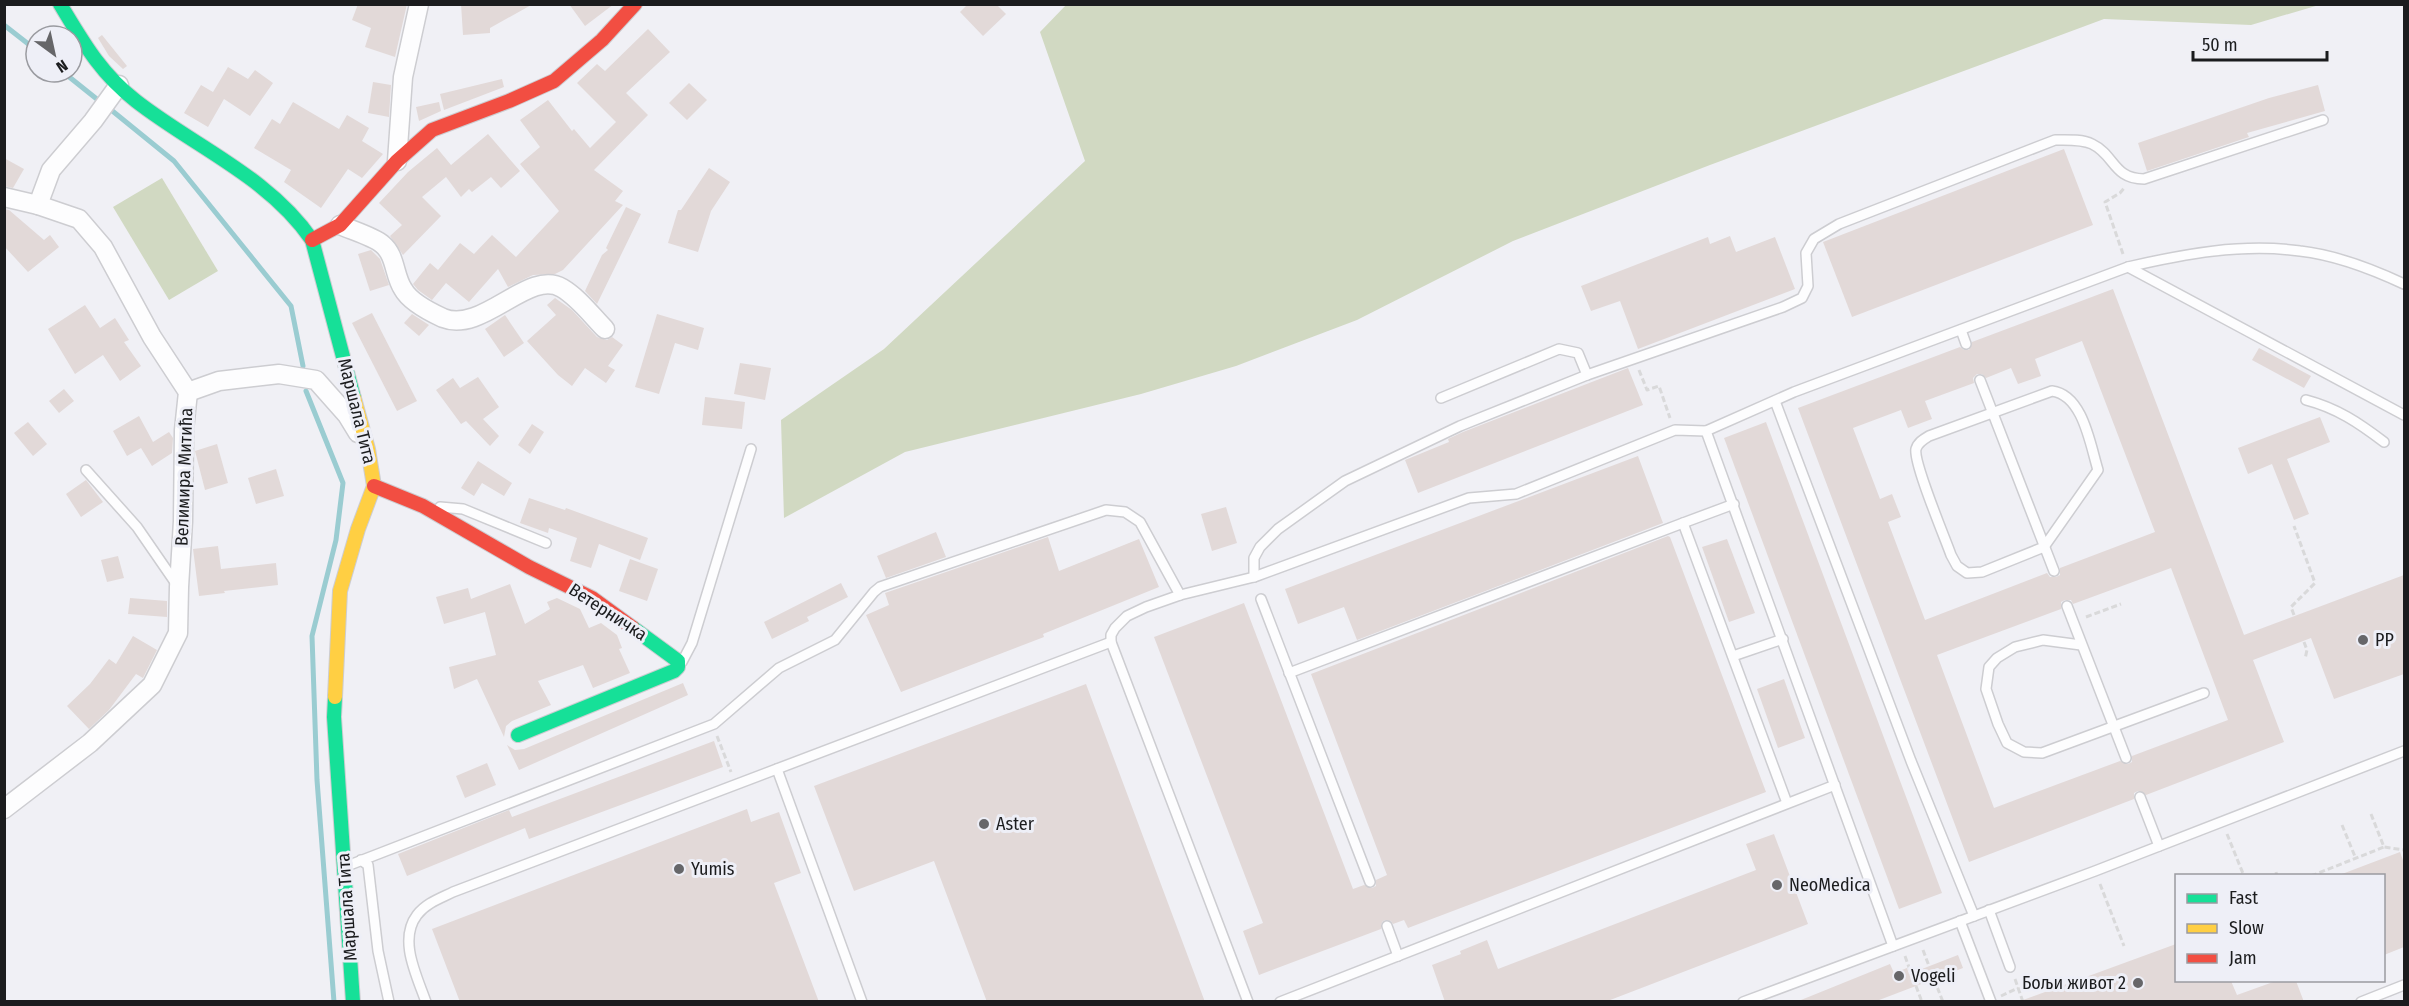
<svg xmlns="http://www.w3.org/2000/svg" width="2409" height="1006" font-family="'Fira Sans Condensed',sans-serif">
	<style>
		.green { fill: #d1d9c2 }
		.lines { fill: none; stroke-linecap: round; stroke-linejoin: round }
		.stream { stroke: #9accd1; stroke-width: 5 }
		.building { fill: #e2d9d8; fill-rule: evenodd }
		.lane-casing { stroke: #cdcdd1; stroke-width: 12 }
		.street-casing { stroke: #cdcdd1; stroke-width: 21 }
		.fast-casing { stroke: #cdcdd1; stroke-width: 16 }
		.slow-casing { stroke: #cdcdd1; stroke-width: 16 }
		.jam-casing { stroke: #cdcdd1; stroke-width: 16 }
		.path { stroke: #d9d9da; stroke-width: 3; stroke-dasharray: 6 3; stroke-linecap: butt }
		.lane { stroke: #fdfdfe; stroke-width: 9 }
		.street { stroke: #fdfdfe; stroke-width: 18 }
		.fast { stroke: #16e098; stroke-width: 14 }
		.slow { stroke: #ffcf43; stroke-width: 14 }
		.jam { stroke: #f24e42; stroke-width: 14 }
		.poi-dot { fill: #666669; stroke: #eeeff7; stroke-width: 2 }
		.labels { text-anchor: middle; stroke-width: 6; stroke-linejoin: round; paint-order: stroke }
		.street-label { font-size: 18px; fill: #1b1c1e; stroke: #eeeff7 }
		.poi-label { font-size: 18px; fill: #1b1c1e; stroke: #eeeff7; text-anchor: start }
	</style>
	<rect width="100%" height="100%" fill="#f0f0f5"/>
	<!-- green -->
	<g class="green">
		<polygon points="1067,4 2319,4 2319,5 2251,25 2104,19 1710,165 1513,241 1357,320 1236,366 1141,394 905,452 784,518 781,420 884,349 1085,161 1040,32"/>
		<polygon points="162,178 218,271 169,300 113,207"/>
	</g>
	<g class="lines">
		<!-- stream -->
		<g class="stream">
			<polyline points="4,25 36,50"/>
			<polyline points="63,72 98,100"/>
			<polyline points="110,109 174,161 291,306 303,366"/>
			<polyline points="306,391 343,483 336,540 312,636 317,780 334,1002"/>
		</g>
	</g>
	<!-- building -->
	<g class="building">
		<polygon points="358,4 407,4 395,57 365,47 371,28 352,20"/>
		<polygon points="461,4 533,4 490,28 490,33 463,35"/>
		<polygon points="569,4 614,4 585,26"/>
		<polygon points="968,4 996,4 1006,14 983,36 960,12"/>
		<polygon points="648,29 670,52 626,93 648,115 594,170 623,191 615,201 623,205 563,270 555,274 533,275 508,287 498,269 469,302 446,283 432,300 418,290 413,284 430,263 438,270 460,243 474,254 492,235 516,257 559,211 520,164 540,147 520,120 548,100 572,131 574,129 590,148 616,122 577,83 597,64 605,71"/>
		<polygon points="102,35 127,66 123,69 109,56 98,38"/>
		<polygon points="228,67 248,79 255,70 273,83 250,116 224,99 208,127 184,113 201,85 213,92"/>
		<polygon points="502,79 504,87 444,110 440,94"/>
		<polygon points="373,82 391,85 389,117 368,113"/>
		<polygon points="689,83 707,100 687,120 669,103"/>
		<polygon points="2318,85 2325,111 2247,133 2249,137 2147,171 2138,143 2269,98"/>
		<polygon points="293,102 339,129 347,115 369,128 362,141 383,154 362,178 348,169 321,208 284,182 291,170 254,148 272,119 280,124"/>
		<polygon points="439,102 441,111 419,121 416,107"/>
		<polygon points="488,134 520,171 501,188 491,177 472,192 469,189 461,197 446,177 422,197 441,216 403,255 390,236 402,225 379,203 408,172 437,148 451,165"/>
		<polygon points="2064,149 2093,225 1852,317 1823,242"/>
		<polygon points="4,158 24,169 13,188 4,186"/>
		<polygon points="709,168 730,182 711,211 698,252 668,243 678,210 681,210"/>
		<polygon points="626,207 641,214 597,304 585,291 602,255 608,250 606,248"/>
		<polygon points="4,209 9,210 44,240 50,235 59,247 28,272 4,246"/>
		<polygon points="1730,236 1736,252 1775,237 1795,289 1638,349 1620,301 1591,311 1581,286 1708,237 1710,244"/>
		<polygon points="371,250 380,259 389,285 370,291 358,254"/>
		<path d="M 2113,289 L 2244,635 L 2404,575 L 2404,674 L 2334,699 L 2311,638 L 2253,660 L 2284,742 L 2146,795 L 2138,791 L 2134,793 L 2134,799 L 1969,862 L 1798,408 L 1960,347 L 1964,350 L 1969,350 L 1972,342 ZM 2082,341 L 2155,532 L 2060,568 L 2060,575 L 2056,577 L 2050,577 L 2047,573 L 1925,620 L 1888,522 L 1901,517 L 1892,494 L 1880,499 L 1853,428 L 1901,410 L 1908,428 L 1932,419 L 1925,401 L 1974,383 L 1973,378 L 1977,374 L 1982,374 L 1986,378 L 2011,368 L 2018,384 L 2041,376 L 2035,359 ZM 2171,568 L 2228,720 L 2132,756 L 2132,762 L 2128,764 L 2120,761 L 1994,808 L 1937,655 L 2061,609 L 2061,602 L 2065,600 L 2071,600 L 2073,604 Z"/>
		<polygon points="555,298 572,310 597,337 607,340 612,337 623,345 608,366 615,370 606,383 585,368 572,386 558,375 527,341 556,315 547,305"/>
		<polygon points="85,305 100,328 115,318 129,340 124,342 141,366 120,381 103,355 75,374 48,329"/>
		<polygon points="372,313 417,401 397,411 352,323"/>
		<polygon points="412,314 429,325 419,336 404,323"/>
		<polygon points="657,314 704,328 698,350 675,343 659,394 635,387"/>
		<polygon points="505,315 524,343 504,357 485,329"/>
		<polygon points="2259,348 2311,376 2304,388 2252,360"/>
		<polygon points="740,363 771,368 765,400 734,394"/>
		<polygon points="1628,368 1643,405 1418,493 1405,460 1449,442 1448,439 1463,432"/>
		<polygon points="478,377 499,407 483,419 499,436 490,446 466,421 461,424 436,390 453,378 460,388"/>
		<polygon points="64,389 74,401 59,413 49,401"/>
		<polygon points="705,397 745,402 742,429 702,425"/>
		<polygon points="139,416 153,442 169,432 173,438 172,453 152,466 141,448 127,456 113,431"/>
		<polygon points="2320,417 2330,442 2287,459 2309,514 2294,520 2272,464 2248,474 2238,448"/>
		<polygon points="28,422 47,444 33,456 14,433"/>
		<polygon points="1766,422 1942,893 1899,909 1724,438"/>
		<polygon points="532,424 544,432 530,454 518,445"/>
		<polygon points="217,444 228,483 205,490 195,451"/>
		<polygon points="1638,456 1663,523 1357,640 1344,607 1298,624 1285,589"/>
		<polygon points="478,461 512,483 504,496 482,483 474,496 461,488"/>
		<polygon points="276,469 284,496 256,504 248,478"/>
		<polygon points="86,480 103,502 81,517 66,494"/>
		<polygon points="529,498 565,510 566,508 648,538 640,560 599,544 591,568 570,561 577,538 549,528 548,533 520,523"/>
		<polygon points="1226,507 1237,543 1212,551 1201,514"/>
		<polygon points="936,532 946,557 886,578 877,556"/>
		<polygon points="1668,536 1670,537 1766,792 1408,928 1404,920 1393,924 1391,921 1385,920 1382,922 1381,929 1259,975 1243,931 1263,923 1154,637 1244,603 1353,889 1364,885 1372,888 1376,886 1376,880 1387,875 1311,674"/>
		<polygon points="1048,537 1059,571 1139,539 1159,587 1043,634 1044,637 901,692 866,615 889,605 885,593"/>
		<polygon points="1727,539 1755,613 1729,622 1702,547"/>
		<polygon points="218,546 221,569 276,563 278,585 224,591 225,593 199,596 193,549"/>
		<polygon points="118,556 124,578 107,582 101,560"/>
		<polygon points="630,559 658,569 647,601 619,591"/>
		<polygon points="841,583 848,597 807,617 809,621 772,639 764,622"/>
		<polygon points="510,584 525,624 550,609 547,602 557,598 580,609 589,628 601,623 617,635 622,648 619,649 630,673 593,688 583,665 538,681 551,705 512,721 506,726 504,737 477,679 454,689 449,667 496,655 485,612 444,624 436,597 468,588 471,599"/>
		<polygon points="130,598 167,601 167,617 128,614"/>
		<polygon points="133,636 157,650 143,678 136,674 109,710 89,729 67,706 90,684 109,659 116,664"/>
		<polygon points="1784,679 1805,738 1778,748 1757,689"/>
		<polygon points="683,683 688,695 519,770 507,745 515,750 524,749"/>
		<polygon points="1086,684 1205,1002 987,1002 934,861 854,891 814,786"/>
		<polygon points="714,741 723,767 529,839 525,828 407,876 398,854 509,810 512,817"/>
		<polygon points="487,763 496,785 465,798 456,776"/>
		<polygon points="747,809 751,822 779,812 801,873 774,883 819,1002 460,1002 432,929"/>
		<polygon points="1774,834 1808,924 1605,1002 1445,1002 1432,965 1461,954 1460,951 1487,940 1498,969 1756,870 1746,844"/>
		<polygon points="2400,852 2404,863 2404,947 2384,955 2384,876 2342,874"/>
		<polygon points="2176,944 2176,981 2231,981 2237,995 2276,981 2296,981 2304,1002 2024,1002 2023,1000"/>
		<polygon points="1958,955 1963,968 1874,1002 1796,1002 1890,964 1894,973 1907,968 1909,974"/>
	</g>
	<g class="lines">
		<!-- lane casing -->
		<g class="lane-casing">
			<g id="lane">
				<polyline points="2128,267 2404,415"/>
				<polyline points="1961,330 1966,344"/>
				<polyline points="1980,380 2054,571"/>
				<path d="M 2052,391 C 2083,395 2090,444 2098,470 L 2044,547 L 1982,572 L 1967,573 L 1957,566 L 1951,555 C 1945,538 1913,462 1916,449 C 1918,442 1924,439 1929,436 Z"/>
				<polyline points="1441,398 1559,349 1578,353 1587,375"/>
				<path d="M 2306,400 C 2337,408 2359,423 2384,442"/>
				<polyline points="1775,401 1911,761 1974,916"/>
				<polyline points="1706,431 1893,946"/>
				<polyline points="86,470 137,527 177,585"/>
				<polyline points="1734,504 1683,523 1787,803"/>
				<polyline points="440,507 463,509 546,543"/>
				<path d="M 1254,577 L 1254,558 L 1260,547 L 1278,529 L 1345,481 L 1460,426 L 1587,375 L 1783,307 L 1802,298 L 1808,286 L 1806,253 L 1814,239 L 1839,224 L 2055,140 C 2066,140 2082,139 2092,144 C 2115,155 2113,179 2144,179 L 2323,120"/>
				<polyline points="1261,599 1370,882"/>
				<polyline points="2067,606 2126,758"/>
				<polyline points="2081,645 2043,640 2015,647 1997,658 1989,667 1986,689 1998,724 2007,743 2024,752 2042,753 2204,693"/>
				<polyline points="1733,656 1783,639"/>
				<polyline points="682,662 692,643 751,449"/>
				<polyline points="1289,673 1683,523"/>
				<polyline points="777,769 862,1002"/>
				<polyline points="2140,797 2159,846"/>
				<polyline points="361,860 368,865 378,951 389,1002"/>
				<polyline points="347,866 714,724 779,668 835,640 874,592 880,587 1106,510 1125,512 1140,522 1180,595"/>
				<polyline points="1989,910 2010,967"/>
				<polyline points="1960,921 1991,1002"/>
				<polyline points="1387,926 1398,956"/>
				<path d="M 426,1002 C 417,976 398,940 417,915 C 426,903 441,898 453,892 L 1111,642"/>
				<path d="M 1248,1002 L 1111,642 L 1111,635 L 1115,628 L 1127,616 L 1146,607 L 1180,595 L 1254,577 L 1469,498 L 1516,494 L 1675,430 L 1706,431 L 1794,392 L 2128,267 C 2184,254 2242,243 2300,251 C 2336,255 2372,269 2404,284"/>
				<polyline points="1280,1002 1835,785"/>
				<polyline points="1743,1002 2095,871 2404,751"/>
				<polyline points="2361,1002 2404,985"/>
			</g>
		</g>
		<!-- street casing -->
		<g class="street-casing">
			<g id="street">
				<polyline points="397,161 403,77 419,4"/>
				<polyline points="4,197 38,205"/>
				<path d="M 340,225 C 351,230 374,237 382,244 C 396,255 394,276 403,289 C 410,302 430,312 443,318 C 483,334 529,268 562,288 C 579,298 592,316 605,329"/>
				<polyline points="188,392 219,381 279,374 316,380 347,415 358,433"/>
				<polyline points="4,809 90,743 152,685 178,633 179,587 183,521 184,430 188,392 152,337 103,247 79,219 38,205 51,170 93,121 119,85"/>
			</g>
		</g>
		<!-- fast casing -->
		<g class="fast-casing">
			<g id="fast">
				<path d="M 60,4 C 83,42 100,73 136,101 C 195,147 269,177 312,240 L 354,398"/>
				<polyline points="335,697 334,717 353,1002"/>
				<polyline points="518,735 674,671 678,667 678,661 633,628"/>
			</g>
		</g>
		<!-- slow casing -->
		<g class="slow-casing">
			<polyline id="slow" points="335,697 340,591 358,529 374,486 368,449 354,398"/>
		</g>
		<!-- jam casing -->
		<g class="jam-casing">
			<g id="jam">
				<polyline points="312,240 340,225 397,161 432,130 509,101 554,81 602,40 635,4"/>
				<polyline points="374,486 423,506 529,567 592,598 633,628"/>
			</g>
		</g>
		<!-- path -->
		<g class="path">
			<polyline points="2123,254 2105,202 2120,193 2125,187"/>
			<polyline points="1639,370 1647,390 1659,386 1670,418"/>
			<polyline points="2294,615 2291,607 2315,583 2294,526"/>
			<polyline points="2086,617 2121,604"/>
			<polyline points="2304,642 2307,650 2305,659"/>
			<polyline points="717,736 731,772"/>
			<polyline points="2371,814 2384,847 2404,850"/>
			<polyline points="2342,825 2356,859"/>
			<polyline points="2227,834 2244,876"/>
			<polyline points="2276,872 2277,876"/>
			<polyline points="2311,876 2384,847"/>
			<polyline points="2100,884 2124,946"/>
			<polyline points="1923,950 1929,966"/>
			<polyline points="1905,956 1911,973"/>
			<polyline points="1934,979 1943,1002"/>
			<polyline points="2015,979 2023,1002"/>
			<polyline points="1916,986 1922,1002"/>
			<polyline points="2001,996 2018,988"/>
		</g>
		<!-- lane -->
		<use href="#lane" class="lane"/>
		<!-- street -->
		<use href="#street" class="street"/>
		<!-- fast -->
		<use href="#fast" class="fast"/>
		<!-- slow -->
		<use href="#slow" class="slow"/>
		<!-- jam -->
		<use href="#jam" class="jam"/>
	</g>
	<!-- markers -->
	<g class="poi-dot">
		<circle cx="2363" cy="640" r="6"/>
		<circle cx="984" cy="824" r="6"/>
		<circle cx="679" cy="869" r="6"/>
		<circle cx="1777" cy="885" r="6"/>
		<circle cx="1899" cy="976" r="6"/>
		<circle cx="2138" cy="983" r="6"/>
	</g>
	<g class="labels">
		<!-- street labels -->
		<g class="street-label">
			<text transform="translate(357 411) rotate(76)" y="6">Маршала Тита</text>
			<text transform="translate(184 477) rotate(-88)" y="6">Велимира Митића</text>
			<text transform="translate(608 612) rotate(33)" y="6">Ветерничка</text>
			<text transform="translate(347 907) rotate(-94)" y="6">Маршала Тита</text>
		</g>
		<!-- poi labels -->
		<g class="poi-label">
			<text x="2375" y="646">PP</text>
			<text x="996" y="830">Aster</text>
			<text x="691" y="875">Yumis</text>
			<text x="1789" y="891">NeoMedica</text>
			<text x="1911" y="982">Vogeli</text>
			<text x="2126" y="989" text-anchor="end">Бољи живот 2</text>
		</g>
	</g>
	<!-- border -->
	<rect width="2409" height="1006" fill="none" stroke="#1b1c1e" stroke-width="12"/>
	<!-- legend -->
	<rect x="2175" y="874" width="210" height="108" fill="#eeeff7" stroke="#9a9ba0" stroke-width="1.5"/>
	<rect x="2187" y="894" width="30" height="9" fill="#16e098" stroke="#9a9ba0" stroke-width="1.5"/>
	<text x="2229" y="904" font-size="18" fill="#1b1c1e">Fast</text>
	<rect x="2187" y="924" width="30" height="9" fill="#ffcf43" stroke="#9a9ba0" stroke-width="1.5"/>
	<text x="2229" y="934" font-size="18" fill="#1b1c1e">Slow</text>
	<rect x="2187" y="954" width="30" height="9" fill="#f24e42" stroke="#9a9ba0" stroke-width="1.5"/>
	<text x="2229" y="964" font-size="18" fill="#1b1c1e">Jam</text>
	<!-- north arrow -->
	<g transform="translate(54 54) rotate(147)"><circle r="28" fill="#eeeff7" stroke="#9a9ba0" stroke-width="1.5"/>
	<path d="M0-4.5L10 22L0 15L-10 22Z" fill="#666669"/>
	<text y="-9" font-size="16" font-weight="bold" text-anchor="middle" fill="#1b1c1e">N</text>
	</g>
	<!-- scale -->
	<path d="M2193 51v9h134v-9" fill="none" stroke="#1b1c1e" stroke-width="3"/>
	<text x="2202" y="51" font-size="18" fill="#1b1c1e" stroke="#eeeff7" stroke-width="4.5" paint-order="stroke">50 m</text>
</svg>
